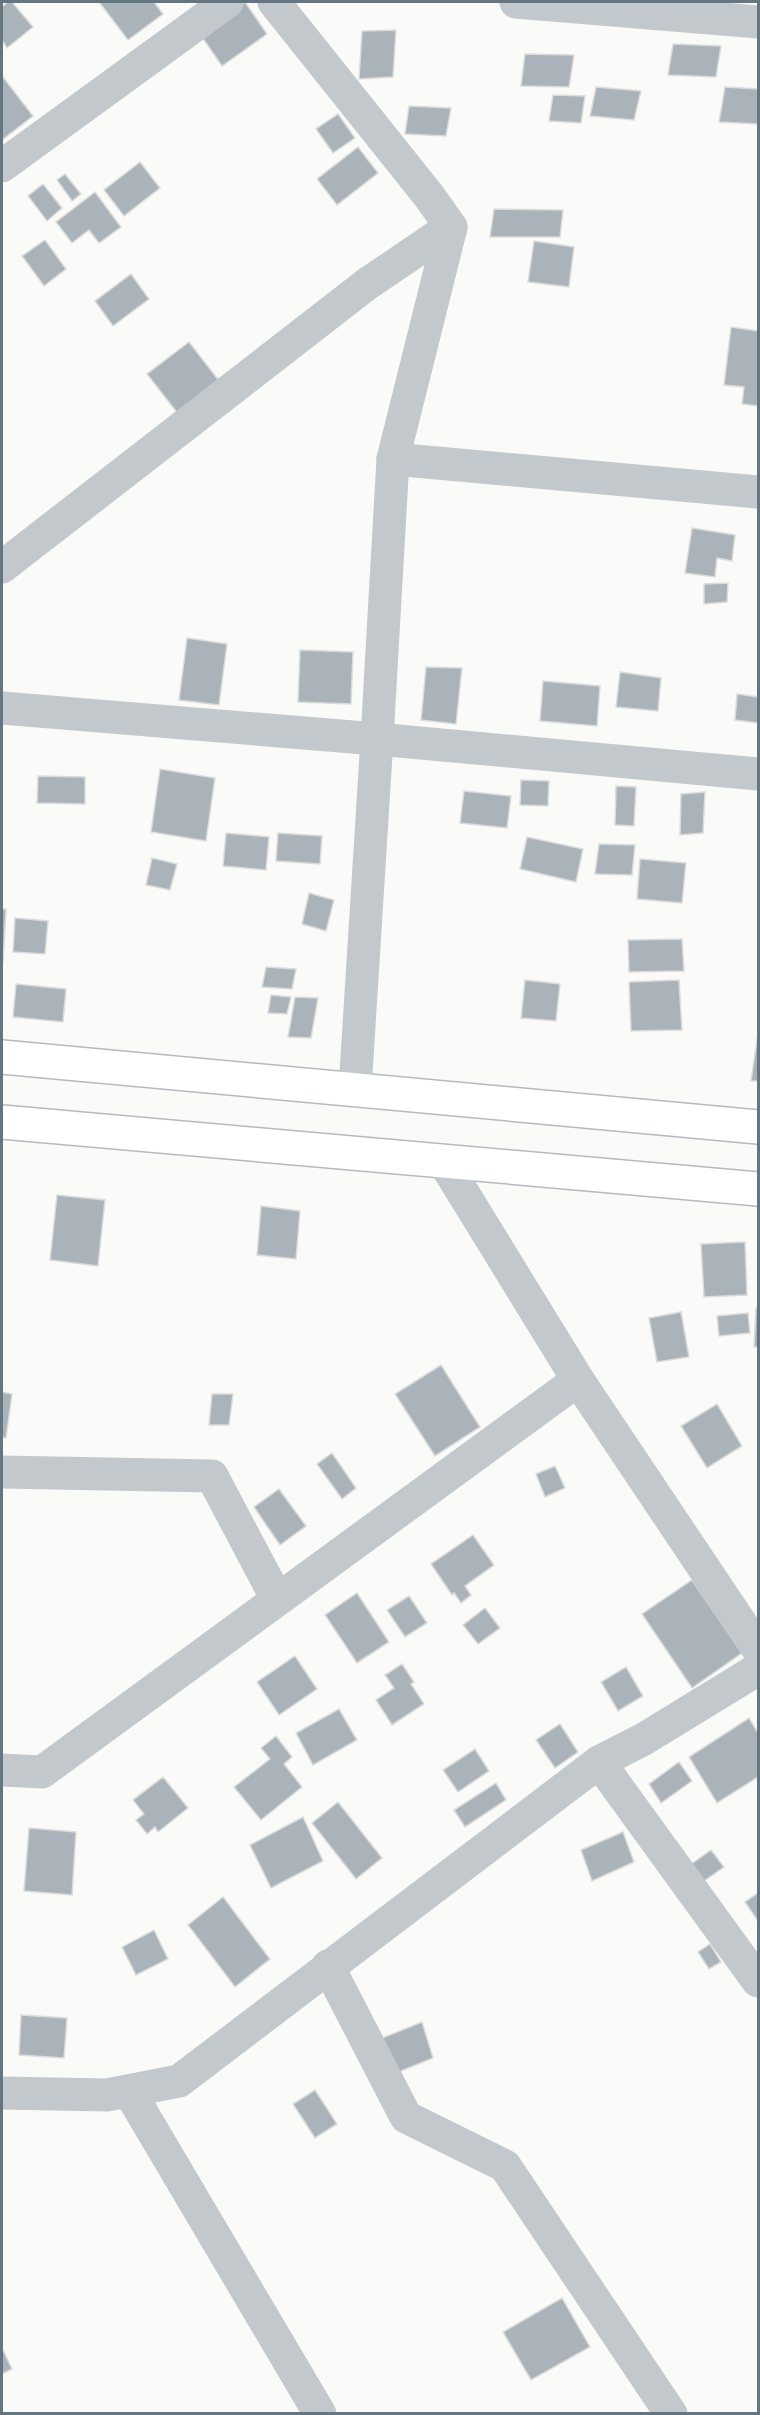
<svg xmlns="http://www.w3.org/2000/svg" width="760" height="2415" font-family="Cabin,sans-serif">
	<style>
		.building { fill: #aab3b9; stroke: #dcdcda; stroke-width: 1.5 }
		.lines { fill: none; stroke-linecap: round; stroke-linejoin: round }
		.primary-casing { stroke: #b5babe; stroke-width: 36 }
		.street { stroke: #c3c8cc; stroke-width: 33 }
		.primary { stroke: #fff; stroke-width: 33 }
	</style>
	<rect width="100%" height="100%" fill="#fafaf8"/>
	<!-- building -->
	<g class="building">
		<polygon points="8,2 12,2 33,27 7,48 2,40 2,7"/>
		<polygon points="99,2 154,2 163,14 128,40"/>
		<polygon points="245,2 267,34 222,66 200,34"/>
		<polygon points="396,30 393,77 359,79 362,31"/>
		<polygon points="673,44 721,46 716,77 668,75"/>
		<polygon points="525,54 574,55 569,87 521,86"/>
		<polygon points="3,77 33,116 2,140 2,79"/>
		<polygon points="596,87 641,91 634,120 590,116"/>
		<polygon points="725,87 758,89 758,124 719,122"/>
		<polygon points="553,95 585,96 581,123 549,121"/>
		<polygon points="409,106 451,108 446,136 405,134"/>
		<polygon points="338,114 355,138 333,153 316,129"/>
		<polygon points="358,147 378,173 337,205 317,179"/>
		<polygon points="140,162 160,188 124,216 104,190"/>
		<polygon points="65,174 81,194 72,201 57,180"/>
		<polygon points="43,184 62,208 47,221 28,196"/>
		<polygon points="95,192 121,227 99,243 89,230 72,243 56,222"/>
		<polygon points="494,209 563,210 560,237 490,237"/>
		<polygon points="45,240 66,269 44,286 22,256"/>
		<polygon points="534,241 574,247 569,287 528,282"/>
		<polygon points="131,274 149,299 113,326 95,301"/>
		<polygon points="731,327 758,331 758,406 742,404 744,387 724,385"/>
		<polygon points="189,342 220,382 179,415 147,374"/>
		<polygon points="692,528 735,535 732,561 717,558 715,577 685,573"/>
		<polygon points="728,583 727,602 704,604 704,584"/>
		<polygon points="187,638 227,644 219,705 179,700"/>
		<polygon points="300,650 353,652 351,704 298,702"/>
		<polygon points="426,667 462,668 456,724 421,720"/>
		<polygon points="620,672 661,678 658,711 616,707"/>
		<polygon points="543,681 600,686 597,726 540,721"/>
		<polygon points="737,694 758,697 758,723 735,720"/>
		<polygon points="160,769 215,778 206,841 151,832"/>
		<polygon points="38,776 85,777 85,804 37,803"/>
		<polygon points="521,780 549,781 548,806 520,805"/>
		<polygon points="616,786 636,787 634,826 615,825"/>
		<polygon points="464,791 511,796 507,828 460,823"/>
		<polygon points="705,792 703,833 680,835 681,794"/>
		<polygon points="226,833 269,837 266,870 223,866"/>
		<polygon points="278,833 322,836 320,864 276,861"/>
		<polygon points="527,837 583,849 576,882 520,869"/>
		<polygon points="599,844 635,845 632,875 595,874"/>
		<polygon points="152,858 177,864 170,890 146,885"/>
		<polygon points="640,859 686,863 682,903 637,899"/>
		<polygon points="309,893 334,900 326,931 302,924"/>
		<polygon points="2,909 6,909 3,962 2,962"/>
		<polygon points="15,918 48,921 45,954 13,952"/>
		<polygon points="682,939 684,971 629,972 628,940"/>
		<polygon points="266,967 296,969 292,989 262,987"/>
		<polygon points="525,980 560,984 556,1021 521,1018"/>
		<polygon points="679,980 682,1030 631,1031 629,982"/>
		<polygon points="16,984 66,989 63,1022 13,1017"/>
		<polygon points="271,995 291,997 287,1014 268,1013"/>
		<polygon points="295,997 318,998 311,1038 288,1037"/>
		<polygon points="758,1033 758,1081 751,1081"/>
		<polygon points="57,1195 105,1200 98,1266 50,1260"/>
		<polygon points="261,1206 300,1211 296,1259 257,1255"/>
		<polygon points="745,1242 747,1295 704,1297 701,1244"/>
		<polygon points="756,1308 758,1308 758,1347 754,1347"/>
		<polygon points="681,1312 689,1357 657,1362 649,1318"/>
		<polygon points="748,1313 750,1333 719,1336 717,1316"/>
		<polygon points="441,1365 480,1427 435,1456 395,1394"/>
		<polygon points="2,1392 12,1394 6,1438 2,1437"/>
		<polygon points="212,1394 233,1394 229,1425 209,1425"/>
		<polygon points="717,1404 742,1446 707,1468 681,1426"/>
		<polygon points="332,1453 356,1488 342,1499 317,1464"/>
		<polygon points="555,1466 565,1488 545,1497 536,1474"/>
		<polygon points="279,1489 306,1526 280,1545 254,1507"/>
		<polygon points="473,1535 494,1565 465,1586 471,1595 461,1603 454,1593 452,1595 431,1564"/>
		<polygon points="692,1580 742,1653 692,1688 642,1614"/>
		<polygon points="357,1593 389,1642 357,1663 325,1615"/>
		<polygon points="409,1596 427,1623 405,1637 387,1610"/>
		<polygon points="485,1608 500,1628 478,1644 463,1625"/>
		<polygon points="295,1656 317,1689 279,1715 257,1682"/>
		<polygon points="402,1664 414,1682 411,1684 424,1704 392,1725 376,1700 394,1688 385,1675"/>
		<polygon points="626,1667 643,1696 618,1711 601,1682"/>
		<polygon points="339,1709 357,1740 313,1765 296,1733"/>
		<polygon points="749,1718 758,1733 758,1777 717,1803 689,1757"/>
		<polygon points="560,1724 578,1752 555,1768 536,1740"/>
		<polygon points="276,1736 292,1757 284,1764 302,1787 261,1820 234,1787 270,1759 261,1748"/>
		<polygon points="475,1749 489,1771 458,1792 443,1770"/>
		<polygon points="679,1762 692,1781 661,1803 649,1784"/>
		<polygon points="163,1777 188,1808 158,1832 155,1827 147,1834 136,1820 144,1814 133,1800"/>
		<polygon points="496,1783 506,1800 465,1827 454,1810"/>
		<polygon points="338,1802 382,1858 356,1879 312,1823"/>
		<polygon points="303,1817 323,1861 271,1888 250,1845"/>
		<polygon points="29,1828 76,1832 72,1895 24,1891"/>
		<polygon points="623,1832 634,1862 592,1881 581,1850"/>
		<polygon points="711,1850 724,1867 698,1885 686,1868"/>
		<polygon points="758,1893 758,1921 745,1902"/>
		<polygon points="223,1897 270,1959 235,1987 188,1925"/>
		<polygon points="154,1930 168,1959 136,1975 122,1947"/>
		<polygon points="710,1944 721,1962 709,1969 698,1952"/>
		<polygon points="21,2015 67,2018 64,2058 19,2055"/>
		<polygon points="422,2022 433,2058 391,2075 380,2039"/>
		<polygon points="315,2090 337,2124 315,2138 293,2104"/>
		<polygon points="562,2298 590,2347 531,2380 503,2332"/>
		<polygon points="2,2348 12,2369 2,2374"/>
	</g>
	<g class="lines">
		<!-- primary casing -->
		<g class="primary-casing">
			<g id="primary">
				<polyline points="2,1057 758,1127"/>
				<polyline points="2,1122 758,1189"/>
			</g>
		</g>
		<!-- street -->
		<g class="street">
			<polyline points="274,2 429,196 451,227 393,459 377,739 758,774"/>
			<polyline points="516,2 758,22"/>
			<polyline points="2,166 227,2"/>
			<polyline points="393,459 758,492"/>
			<polyline points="2,567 367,284 451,227"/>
			<polyline points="2,708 377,739 355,1089"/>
			<polyline points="444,1162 578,1380 758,1649"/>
			<polyline points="2,1472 212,1476 277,1599"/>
			<polyline points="599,1762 758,1981"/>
			<polyline points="2,1770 42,1772 578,1380"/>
			<polyline points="328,1966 406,2117 505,2166 671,2414"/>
			<polyline points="129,2091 320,2414"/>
			<polyline points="2,2093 107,2095 179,2081 599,1762 644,1739 758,1669"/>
		</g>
		<!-- primary -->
		<use href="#primary" class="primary"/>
	</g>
	<!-- border -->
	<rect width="760" height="2415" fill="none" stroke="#657683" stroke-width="6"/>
</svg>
